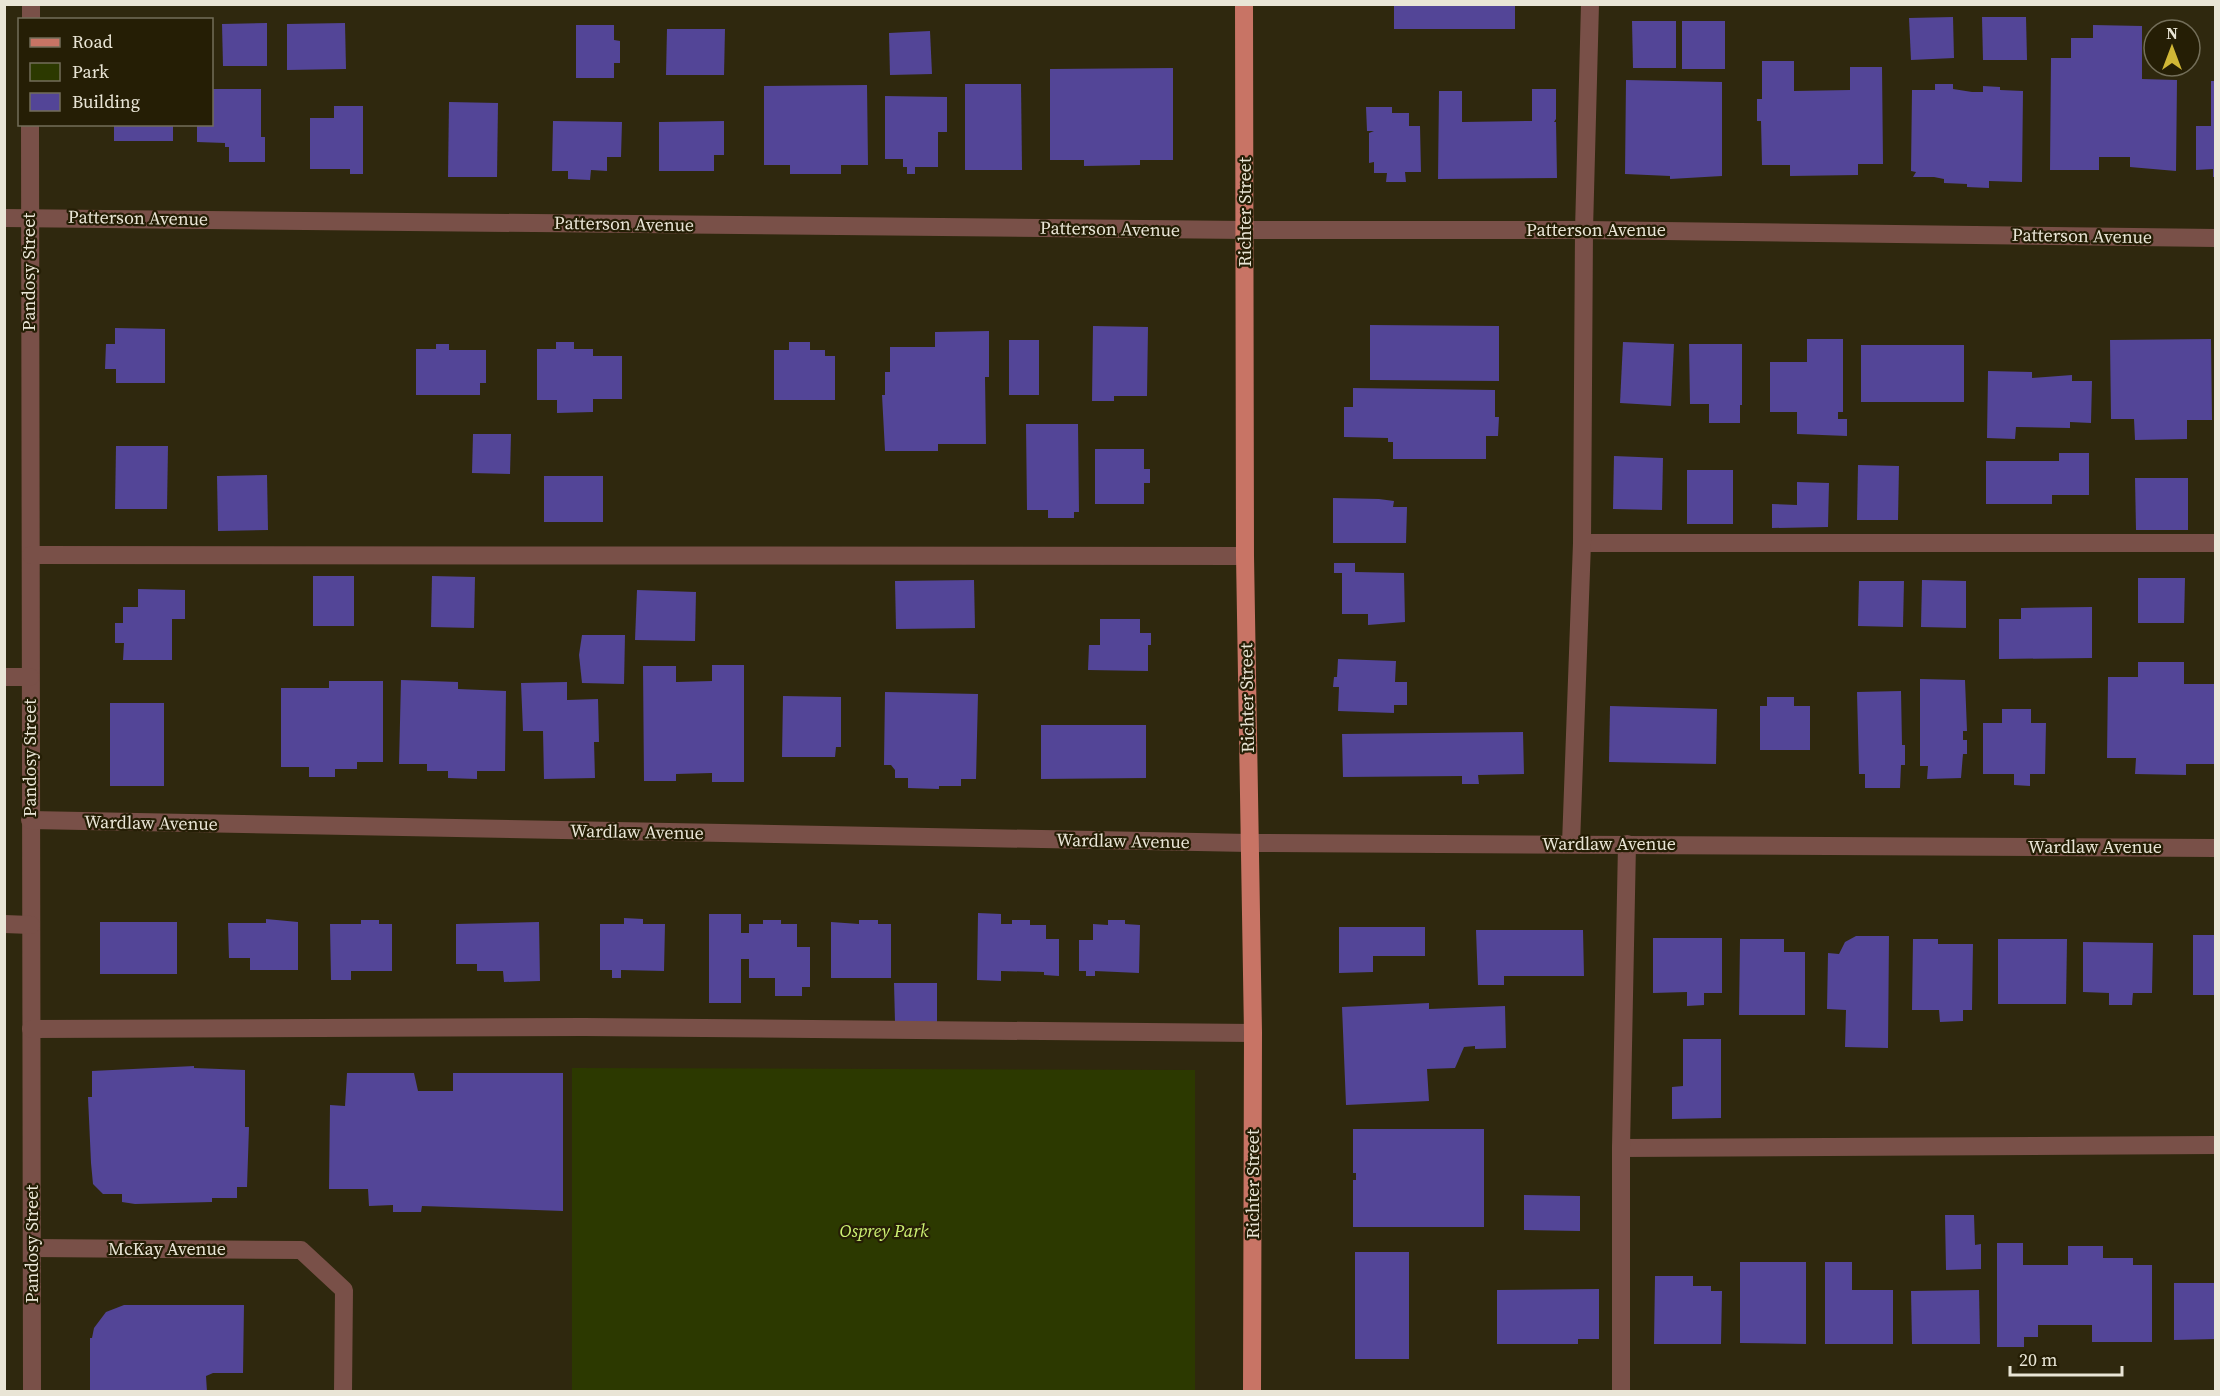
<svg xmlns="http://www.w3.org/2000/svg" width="2220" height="1396" font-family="'Source Serif 4',serif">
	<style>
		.green { fill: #2c3900 }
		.building { fill: #534597 }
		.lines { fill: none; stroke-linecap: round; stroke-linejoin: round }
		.minor { stroke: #795048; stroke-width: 18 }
		.major { stroke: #c87465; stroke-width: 18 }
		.labels { text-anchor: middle; stroke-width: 4.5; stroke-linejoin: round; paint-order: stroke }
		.street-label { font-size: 18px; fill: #e9e5d6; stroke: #251e05 }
		.park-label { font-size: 18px; font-style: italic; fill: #cef273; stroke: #251e05 }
	</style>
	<rect width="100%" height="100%" fill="#2f280e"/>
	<!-- green -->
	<polygon class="green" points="572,1068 1195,1070 1195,1391 572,1391"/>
	<!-- building -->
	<g class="building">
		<rect x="1394" y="4" width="121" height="25"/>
		<polygon points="1953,17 1954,58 1911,60 1909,18"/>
		<polygon points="1982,17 2026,17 2027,60 1983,60"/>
		<polygon points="1632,21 1676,21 1676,68 1633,68"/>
		<rect x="1682" y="21" width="43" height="48"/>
		<polygon points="267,23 267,66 223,66 222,24"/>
		<polygon points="345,23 346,69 287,70 287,24"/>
		<polygon points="576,25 614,25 614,40 620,41 620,63 614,63 614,78 576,78"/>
		<polygon points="2093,25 2142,26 2142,79 2177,80 2176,171 2130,167 2130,157 2099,157 2099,170 2050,170 2051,58 2071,58 2071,38 2093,38"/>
		<polygon points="667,29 725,29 724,75 666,75"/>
		<polygon points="930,31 932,74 890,75 889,33"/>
		<polygon points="1762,61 1794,61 1794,91 1850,90 1850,67 1882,67 1883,164 1858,164 1858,175 1790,176 1790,165 1762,165 1761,121 1757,121 1757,99 1762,99"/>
		<polygon points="1173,68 1173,160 1140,160 1140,165 1084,166 1084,160 1050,160 1050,69"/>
		<polygon points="1626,80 1722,82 1722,176 1670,179 1670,176 1625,174"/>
		<polygon points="2211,81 2216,81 2216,177 2213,177 2213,169 2196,170 2196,126 2211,126"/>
		<polygon points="965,84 1021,84 1022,170 965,170"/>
		<polygon points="1935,84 1953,84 1953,89 1972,92 1983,92 1983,86 2000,87 2000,90 2023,91 2022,182 1989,181 1989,188 1967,187 1967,184 1944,183 1944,179 1934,177 1913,177 1916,172 1911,171 1912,90 1935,90"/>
		<polygon points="867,85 868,165 841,165 841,174 790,174 790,165 764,165 764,86"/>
		<polygon points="212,89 261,89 261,137 265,137 265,162 229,162 229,147 225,147 225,143 197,142 197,124 212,124"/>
		<polygon points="1532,89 1556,89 1556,119 1554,122 1556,122 1557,178 1438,179 1439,91 1462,91 1462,122 1532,121"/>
		<polygon points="885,96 947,97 947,132 938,132 938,167 915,167 915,174 907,174 907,167 903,167 903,159 885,159"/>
		<polygon points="449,102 498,103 497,177 448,177"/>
		<polygon points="334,106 363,106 363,174 350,174 350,169 310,169 310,118 334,118"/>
		<polygon points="1366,107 1392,107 1392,113 1409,113 1409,126 1420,126 1421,172 1405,172 1406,182 1386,182 1387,173 1374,173 1374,162 1369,163 1369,133 1374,131 1367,131"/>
		<polygon points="553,121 622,122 621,157 607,157 607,171 591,170 590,180 568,179 568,171 552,171"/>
		<polygon points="724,121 724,155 714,155 714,171 659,171 659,122"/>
		<rect x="114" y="124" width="59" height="17"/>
		<polygon points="1370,325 1499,326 1499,381 1370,380"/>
		<polygon points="1093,326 1148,327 1147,396 1114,396 1114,401 1092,401"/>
		<polygon points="115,328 165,329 165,383 116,383 116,369 105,369 106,344 115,344"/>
		<polygon points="989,331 989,377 985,377 986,444 938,444 938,451 885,451 882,395 885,395 885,372 890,372 890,347 935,347 935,332"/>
		<polygon points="1807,339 1843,339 1843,412 1838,412 1838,419 1847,419 1847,436 1797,434 1797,412 1770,412 1770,362 1807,362"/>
		<polygon points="2211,339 2212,420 2187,420 2187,439 2135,440 2134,419 2111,419 2110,340"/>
		<rect x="1009" y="340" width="30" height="55"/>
		<polygon points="556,342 574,342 574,349 593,349 593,356 622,356 622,399 593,399 593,412 557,413 557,400 537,400 537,349 556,349"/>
		<polygon points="789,342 810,342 810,350 825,350 825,356 835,356 835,400 774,400 774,350 789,350"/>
		<polygon points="1623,342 1674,344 1671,406 1620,403"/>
		<polygon points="436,344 449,344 449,350 486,350 486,383 480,383 480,395 416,395 416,349 436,349"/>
		<polygon points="1689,344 1742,344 1742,405 1740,405 1740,423 1709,423 1709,404 1690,404"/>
		<rect x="1861" y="345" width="103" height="57"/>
		<polygon points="1988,371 2032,372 2032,378 2072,375 2072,381 2092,381 2091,423 2070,422 2070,428 2016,427 2015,439 1987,438"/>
		<polygon points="1353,388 1495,390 1495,417 1499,417 1498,436 1486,436 1486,459 1393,459 1393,442 1388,442 1388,438 1344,437 1344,407 1353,407"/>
		<polygon points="1026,424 1078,424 1079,512 1074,512 1074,518 1048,518 1048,510 1027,510"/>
		<polygon points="473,434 511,434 510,474 472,473"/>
		<polygon points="116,446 168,446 167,509 115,509"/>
		<polygon points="1095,449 1144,449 1144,469 1150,469 1150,483 1144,483 1144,504 1095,504"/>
		<polygon points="2059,453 2089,453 2089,495 2052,495 2052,504 1986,504 1986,461 2059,461"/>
		<polygon points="1614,456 1663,458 1662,510 1613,509"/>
		<polygon points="1858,465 1899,466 1898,520 1857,520"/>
		<rect x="1687" y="470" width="46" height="54"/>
		<polygon points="267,475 268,530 218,531 217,476"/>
		<rect x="544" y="476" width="59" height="46"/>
		<polygon points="2135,478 2188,478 2188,530 2136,530"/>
		<polygon points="1797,482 1829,483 1828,527 1772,528 1772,504 1797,505"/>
		<polygon points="1333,498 1379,499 1394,501 1393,507 1407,507 1406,543 1333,543"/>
		<polygon points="1334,563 1355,563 1355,572 1404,573 1405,622 1368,625 1368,614 1342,614 1342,573 1334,573"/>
		<rect x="313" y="576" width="41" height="50"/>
		<polygon points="432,576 475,577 474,628 431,627"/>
		<polygon points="2138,578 2185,578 2184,623 2138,623"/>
		<polygon points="974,580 975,628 896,629 895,581"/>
		<polygon points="1922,580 1966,581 1966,628 1921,627"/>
		<polygon points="1859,581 1904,581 1903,627 1858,626"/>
		<polygon points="138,589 185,590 185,619 172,619 172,660 123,660 124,643 115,643 115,623 123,623 123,607 138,607"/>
		<polygon points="637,590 696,592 695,641 635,640"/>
		<polygon points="2092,607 2092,658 1999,659 1999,619 2021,619 2021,608"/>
		<polygon points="1100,619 1140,619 1140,633 1151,633 1151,645 1148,645 1148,671 1088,670 1089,645 1100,645"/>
		<polygon points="582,635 625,635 624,684 582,683 579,655"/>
		<polygon points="1338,659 1396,661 1395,682 1407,682 1407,705 1394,705 1394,713 1338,711 1339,687 1333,687 1334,677 1337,677"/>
		<polygon points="2138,662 2184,662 2184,684 2215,684 2215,764 2186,764 2186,775 2135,774 2136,758 2107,758 2108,677 2138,677"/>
		<polygon points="712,665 744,665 744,782 712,782 712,773 676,774 676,781 644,781 643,666 676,666 676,682 712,681"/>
		<polygon points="1920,679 1965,680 1967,731 1963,731 1963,740 1967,740 1967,754 1963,754 1961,778 1927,779 1928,766 1920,766"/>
		<polygon points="401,680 458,682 458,689 506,691 505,771 477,771 477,779 448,778 448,771 427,771 427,764 399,764"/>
		<polygon points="329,681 383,681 383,762 357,762 357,769 335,769 335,777 309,777 309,767 281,767 281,688 329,688"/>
		<polygon points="567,682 567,700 598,699 599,742 594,742 595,778 544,779 543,731 523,731 521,683"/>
		<polygon points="1901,691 1902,745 1905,745 1905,765 1901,765 1900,788 1865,788 1865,774 1859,774 1857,692"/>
		<polygon points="885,692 978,694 976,779 961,779 961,786 939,786 939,789 908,788 908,778 895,778 895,770 891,765 884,765"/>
		<polygon points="783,696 841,697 841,747 836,747 835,757 782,757"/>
		<polygon points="1767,697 1794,697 1794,706 1810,706 1810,750 1760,750 1760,706 1767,706"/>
		<rect x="110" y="703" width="54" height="83"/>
		<polygon points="1610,706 1717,709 1716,764 1609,762"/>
		<polygon points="2002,709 2031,709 2031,723 2046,723 2045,774 2030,774 2030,786 2014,785 2014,774 1983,774 1983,723 2002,723"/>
		<polygon points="1041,725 1146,725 1146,778 1041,779"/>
		<polygon points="1523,732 1524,774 1478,775 1479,784 1462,784 1462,776 1343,777 1342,734"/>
		<polygon points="978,913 1001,914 1001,924 1012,924 1012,920 1030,920 1030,925 1046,925 1046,939 1059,939 1059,976 1044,975 1044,972 1001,971 1001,981 977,980"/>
		<polygon points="709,914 741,914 741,933 749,933 749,924 763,924 763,920 781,920 781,924 797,924 797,947 810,947 810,987 802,987 802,996 775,996 775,978 749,978 749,959 741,959 741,1003 709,1003"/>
		<polygon points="624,918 643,919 643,924 665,924 664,971 621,970 621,978 612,978 612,970 600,970 600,924 624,924"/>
		<polygon points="266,919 298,922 298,970 250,970 250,958 229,958 228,923 266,923"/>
		<polygon points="361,920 379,920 379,924 392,924 392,971 351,971 351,980 331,980 330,924 361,924"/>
		<polygon points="859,920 878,920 878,924 891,924 891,978 831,978 831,922 859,924"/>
		<polygon points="1108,920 1125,920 1125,924 1140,925 1139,973 1095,971 1095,976 1086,976 1086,971 1079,971 1079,940 1093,940 1093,924 1108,925"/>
		<rect x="100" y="922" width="77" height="52"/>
		<polygon points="539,922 540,981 504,982 503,971 477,971 477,964 456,964 456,924"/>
		<polygon points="1339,927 1425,927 1425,956 1373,956 1373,972 1339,973"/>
		<polygon points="1476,930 1583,930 1584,976 1504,976 1504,985 1478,985"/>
		<rect x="2193" y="935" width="23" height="60"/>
		<polygon points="1856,936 1889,936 1888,1048 1845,1047 1846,1010 1827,1009 1828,953 1839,954 1845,942"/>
		<polygon points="1653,938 1722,938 1722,993 1704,993 1704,1005 1687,1006 1687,992 1653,993"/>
		<polygon points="1740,939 1784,939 1784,952 1805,952 1805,1015 1739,1015"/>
		<polygon points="1913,939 1938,939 1938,944 1973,944 1972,1010 1963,1010 1963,1021 1940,1022 1939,1010 1912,1010"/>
		<polygon points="1998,939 2067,939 2066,1004 1998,1004"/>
		<polygon points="2083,942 2153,943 2152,993 2133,993 2132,1005 2109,1005 2109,993 2083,992"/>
		<polygon points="894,983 937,983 937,1022 895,1022"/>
		<polygon points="1429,1003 1429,1009 1505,1006 1506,1048 1475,1049 1475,1046 1464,1047 1455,1068 1427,1069 1429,1101 1346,1105 1342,1007"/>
		<polygon points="1683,1039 1721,1039 1721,1118 1672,1119 1672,1087 1683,1086"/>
		<polygon points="194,1066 194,1068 245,1070 245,1127 249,1127 247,1187 237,1187 237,1198 212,1198 212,1202 135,1204 122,1202 122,1194 103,1194 93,1184 91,1163 88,1097 92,1097 92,1071"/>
		<polygon points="347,1073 414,1073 418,1091 453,1091 453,1073 563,1073 563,1211 422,1206 421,1212 393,1212 393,1205 369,1206 368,1189 329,1189 330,1105 345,1106"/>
		<polygon points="1353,1129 1484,1129 1484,1227 1353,1227 1353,1180 1356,1180 1356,1173 1353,1173"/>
		<polygon points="1524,1195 1580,1196 1580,1231 1524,1230"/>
		<polygon points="1945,1215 1974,1215 1975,1245 1981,1244 1981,1269 1946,1270"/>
		<polygon points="1997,1243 2023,1243 2023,1265 2068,1265 2068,1246 2103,1246 2103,1258 2133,1258 2133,1265 2152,1265 2152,1342 2092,1342 2092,1325 2038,1325 2038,1337 2024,1337 2024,1347 1997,1347"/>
		<rect x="1355" y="1252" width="54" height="107"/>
		<polygon points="1740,1262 1806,1262 1806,1344 1740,1343"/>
		<polygon points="1825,1262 1852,1262 1852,1290 1893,1290 1893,1344 1825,1344"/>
		<polygon points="1655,1276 1693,1276 1693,1286 1711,1286 1711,1291 1722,1291 1721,1344 1654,1344"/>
		<polygon points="2174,1283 2216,1283 2216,1339 2174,1340"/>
		<polygon points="1599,1289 1599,1339 1578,1339 1578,1344 1497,1344 1497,1290"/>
		<polygon points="1979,1290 1980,1344 1912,1344 1911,1291"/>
		<polygon points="124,1305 244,1305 243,1373 213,1373 206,1376 207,1392 90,1392 90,1338 92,1338 94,1328 106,1312"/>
	</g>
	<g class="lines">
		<!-- minor -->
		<g class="minor">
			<polyline points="31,20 31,4"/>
			<polyline points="30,124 32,1392"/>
			<polyline points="4,218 1246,230 1584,230 2216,238"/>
			<polyline points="1582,543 2216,543"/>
			<polyline points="31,555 1245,556"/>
			<polyline points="4,677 30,677"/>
			<polyline points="30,820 1249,843 2216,848"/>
			<polyline points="1571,844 1582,543 1584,230 1590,4"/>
			<polyline points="4,924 31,925"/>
			<polyline points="31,1029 584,1027 1253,1033"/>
			<polyline points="1621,1148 2216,1145"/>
			<polyline points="33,1248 301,1250 344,1290 343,1392"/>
			<polyline points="1621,1392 1621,1148 1627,844"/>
		</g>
		<!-- major -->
		<polyline class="major" points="1244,4 1245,556 1253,1033 1252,1392"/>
	</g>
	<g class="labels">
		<!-- street labels -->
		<g class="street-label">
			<text transform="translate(1245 212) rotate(-90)" y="6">Richter Street</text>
			<text transform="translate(138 218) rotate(1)" y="6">Patterson Avenue</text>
			<text transform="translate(624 224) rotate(1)" y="6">Patterson Avenue</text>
			<text transform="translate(1110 229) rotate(1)" y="6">Patterson Avenue</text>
			<text x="1596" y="236">Patterson Avenue</text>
			<text transform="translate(2082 236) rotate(1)" y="6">Patterson Avenue</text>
			<text transform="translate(29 272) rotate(-90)" y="6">Pandosy Street</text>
			<text transform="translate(1247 698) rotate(-91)" y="6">Richter Street</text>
			<text transform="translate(30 758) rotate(-90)" y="6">Pandosy Street</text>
			<text transform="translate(151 823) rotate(1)" y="6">Wardlaw Avenue</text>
			<text transform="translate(637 832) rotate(1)" y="6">Wardlaw Avenue</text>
			<text transform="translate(1123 841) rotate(1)" y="6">Wardlaw Avenue</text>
			<text x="1609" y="850">Wardlaw Avenue</text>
			<text x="2095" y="853">Wardlaw Avenue</text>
			<text transform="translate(1253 1184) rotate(-90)" y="6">Richter Street</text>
			<text transform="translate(32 1244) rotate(-90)" y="6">Pandosy Street</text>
			<text x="167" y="1255">McKay Avenue</text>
		</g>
		<!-- park labels -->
		<g class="park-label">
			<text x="884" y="1237">Osprey Park</text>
		</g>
	</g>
	<!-- border -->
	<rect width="2220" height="1396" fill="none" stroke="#e9e5d6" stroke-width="12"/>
	<!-- legend -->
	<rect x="18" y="18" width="195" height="108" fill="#251e05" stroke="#736e59" stroke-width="1.5"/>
	<rect x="30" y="38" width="30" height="9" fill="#c87465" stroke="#736e59" stroke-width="1.5"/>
	<text x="72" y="48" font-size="18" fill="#e9e5d6">Road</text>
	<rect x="30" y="63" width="30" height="18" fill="#2c3900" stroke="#736e59" stroke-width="1.5"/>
	<text x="72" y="78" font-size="18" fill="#e9e5d6">Park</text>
	<rect x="30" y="93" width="30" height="18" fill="#534597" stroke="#736e59" stroke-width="1.5"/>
	<text x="72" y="108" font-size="18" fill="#e9e5d6">Building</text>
	<!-- north arrow -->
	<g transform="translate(2172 48)"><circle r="28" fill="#251e05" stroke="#736e59" stroke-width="1.5"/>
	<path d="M0-4.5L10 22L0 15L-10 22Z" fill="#d1b736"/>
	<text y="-9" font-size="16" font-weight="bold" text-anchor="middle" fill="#e9e5d6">N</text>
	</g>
	<!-- scale -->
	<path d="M2010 1366v9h112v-9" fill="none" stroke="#e9e5d6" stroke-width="3"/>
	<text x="2019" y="1366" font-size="18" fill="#e9e5d6" stroke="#251e05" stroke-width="4.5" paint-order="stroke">20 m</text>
</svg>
